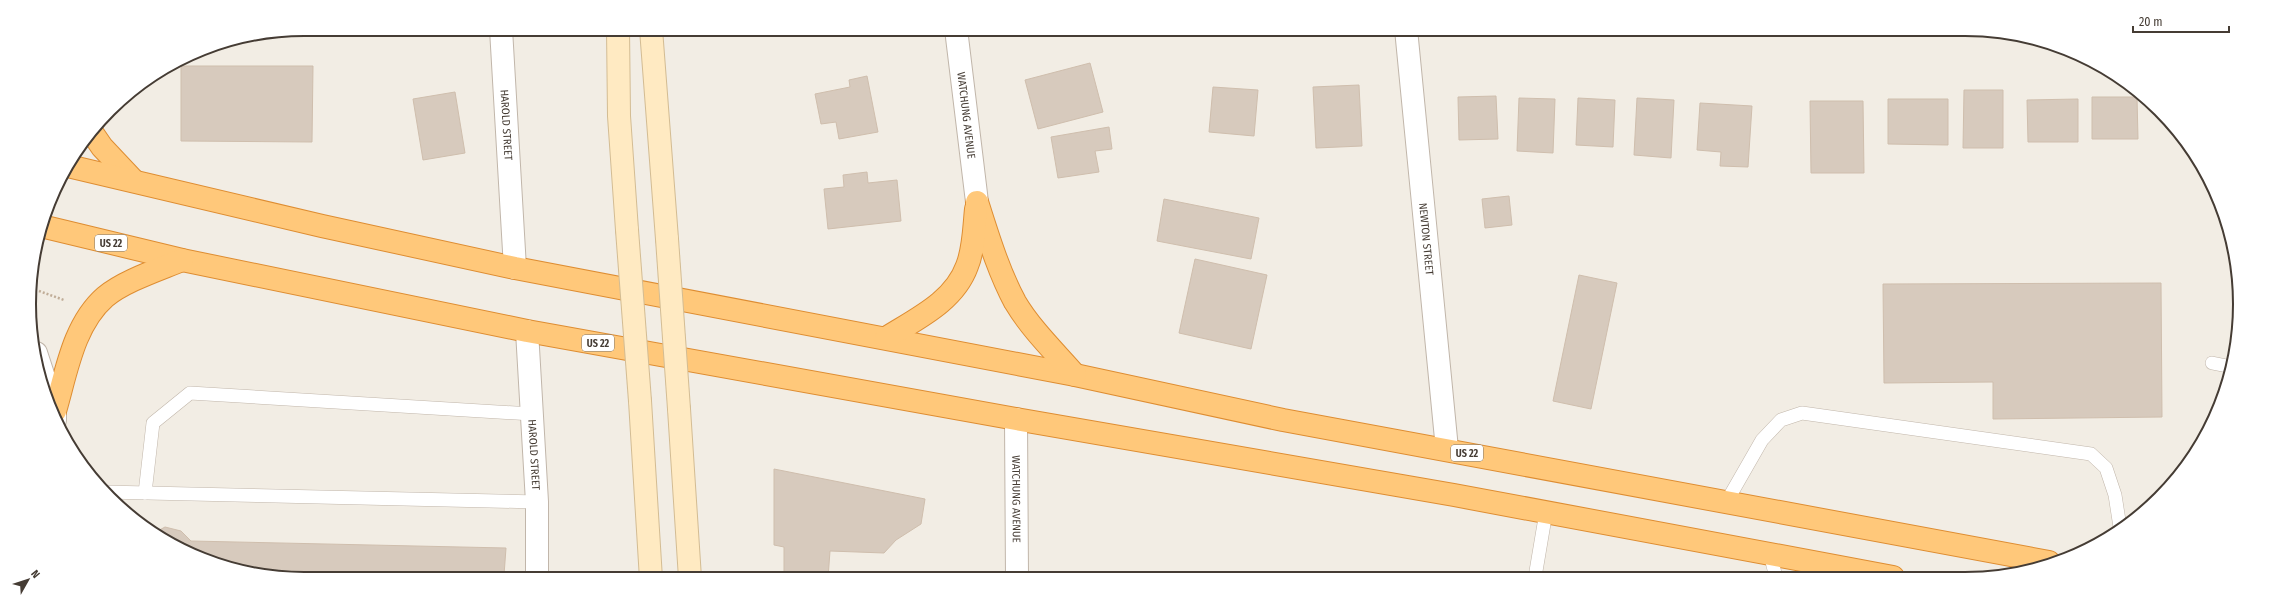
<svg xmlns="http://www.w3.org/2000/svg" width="2269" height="608" font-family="'Fira Sans Condensed',sans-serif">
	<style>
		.building { fill: #d7cabd; stroke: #cfbead }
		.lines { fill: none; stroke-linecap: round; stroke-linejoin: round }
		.service-casing { stroke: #c1b6aa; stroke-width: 14 }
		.minor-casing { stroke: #c1b6aa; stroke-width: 24 }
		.tertiary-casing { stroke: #c1b6aa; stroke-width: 24 }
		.secondary-casing { stroke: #d3bc93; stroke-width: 24 }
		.trunk-casing { stroke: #de8d32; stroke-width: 24 }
		.path { stroke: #c0ad98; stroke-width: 2.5; stroke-dasharray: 2 2; stroke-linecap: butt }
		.service { stroke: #fff; stroke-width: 13 }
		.minor { stroke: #fff; stroke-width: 22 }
		.tertiary { stroke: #fff; stroke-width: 22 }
		.secondary { stroke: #ffeac2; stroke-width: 22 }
		.trunk { stroke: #ffc87a; stroke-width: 22 }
		.secondary-bridge-casing { stroke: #d3bc93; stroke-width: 24; stroke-linecap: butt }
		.secondary-bridge { stroke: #ffeac2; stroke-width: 22 }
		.labels { text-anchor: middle; stroke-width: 3; stroke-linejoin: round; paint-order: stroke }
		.shield { fill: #fff; stroke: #7d7671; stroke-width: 1 }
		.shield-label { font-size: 10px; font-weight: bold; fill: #453c34 }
		.street-label { font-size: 11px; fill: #453c34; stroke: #fff }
		.rim { fill: none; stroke: #453c34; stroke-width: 2 }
	</style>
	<rect width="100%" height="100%" fill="#f2ede4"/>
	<!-- building -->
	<g class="building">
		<polygon points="1090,63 1103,112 1038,129 1025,80"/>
		<polygon points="181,66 313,66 312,142 181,141"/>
		<polygon points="867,76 878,132 839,139 836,122 821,124 815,94 850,87 849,80"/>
		<polygon points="1359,85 1362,146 1316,148 1313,87"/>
		<polygon points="1213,87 1258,90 1254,136 1209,132"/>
		<polygon points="1964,90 2003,90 2003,148 1963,148"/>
		<polygon points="455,92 465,153 423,160 413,99"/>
		<polygon points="1496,96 1498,139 1459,140 1458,97"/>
		<polygon points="2092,97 2137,97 2138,139 2092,139"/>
		<polygon points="1519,98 1555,99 1553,153 1517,151"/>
		<polygon points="1578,98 1615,100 1613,147 1576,145"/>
		<polygon points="1637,98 1674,100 1671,158 1634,155"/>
		<polygon points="1888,99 1948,99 1948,145 1888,144"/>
		<polygon points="2078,99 2078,142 2028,142 2027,100"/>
		<polygon points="1810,101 1863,101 1864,173 1811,173"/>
		<polygon points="1700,103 1752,106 1748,167 1720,166 1721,152 1697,150"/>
		<polygon points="1109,127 1112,149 1095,151 1099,172 1058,178 1051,137"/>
		<polygon points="867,172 868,183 897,180 901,221 828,229 824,189 844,187 843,175"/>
		<polygon points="1509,196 1512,225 1485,228 1482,199"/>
		<polygon points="1164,199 1259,218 1251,259 1157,241"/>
		<polygon points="1195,259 1267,275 1251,349 1179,333"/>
		<polygon points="1579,275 1617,283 1591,409 1553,401"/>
		<polygon points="2161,283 2162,417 1993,419 1993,382 1884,383 1883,284"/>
		<polygon points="774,469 925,499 921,524 896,540 884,553 830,551 828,578 784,578 784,547 774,545"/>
		<polygon points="165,527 181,531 191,541 506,548 504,575 486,574 486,579 304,579 251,574 166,542 154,533"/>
	</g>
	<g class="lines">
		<!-- service casing -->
		<g class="service-casing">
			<g id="service">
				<polyline points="2212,363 2232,367"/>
				<polyline points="105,492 537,502"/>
				<polyline points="145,493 153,423 190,393 532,414"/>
				<polyline points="1727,501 1762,440 1781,420 1802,413 2091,454 2106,468 2115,495 2120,527"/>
				<polyline points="1770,554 1776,577"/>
				<polyline points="1535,577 1546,512"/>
			</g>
		</g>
		<!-- minor casing -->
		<g class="minor-casing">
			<g id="minor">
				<path id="s1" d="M 501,29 L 515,268"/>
				<path id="s2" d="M 1406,29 L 1447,449"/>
				<path id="s3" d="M 527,331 L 537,502 L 537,579"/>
			</g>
		</g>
		<!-- tertiary casing -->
		<g class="tertiary-casing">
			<g id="tertiary">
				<path id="s4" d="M 956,29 L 977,202"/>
				<polyline points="36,353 55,411 55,420"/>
				<path id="s5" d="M 1016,419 L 1017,578"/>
			</g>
		</g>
		<!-- secondary casing -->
		<g class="secondary-casing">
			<g id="secondary">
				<polyline points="618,29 619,116 627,230"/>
				<polyline points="651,29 667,239"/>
				<polyline points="640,401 651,579"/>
				<polyline points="679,409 690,578"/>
			</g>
		</g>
		<!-- trunk casing -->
		<g class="trunk-casing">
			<g id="trunk">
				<polyline points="91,131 102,147 134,181"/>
				<polyline points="68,166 322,226 515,268 1075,375 1283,420 2049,562"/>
				<path d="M 977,202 C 988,236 998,270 1015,302 C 1031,329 1055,352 1075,375"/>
				<polyline points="41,226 182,260 527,331 1016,419 1454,495 1893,577"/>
				<path d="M 886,338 C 916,319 954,302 967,266 C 974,249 974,228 976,209"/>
				<path d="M 55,411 C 66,374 73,325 105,297 C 124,281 158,270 182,260"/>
			</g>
		</g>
		<!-- path -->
		<polyline class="path" points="39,291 64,300"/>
		<!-- service -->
		<use href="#service" class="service"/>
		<!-- minor -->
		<use href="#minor" class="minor"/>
		<!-- tertiary -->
		<use href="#tertiary" class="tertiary"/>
		<!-- secondary -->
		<use href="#secondary" class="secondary"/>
		<!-- trunk -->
		<use href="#trunk" class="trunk"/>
		<!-- secondary-bridge casing -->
		<g class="secondary-bridge-casing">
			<g id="secondary-bridge">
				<polyline points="627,230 640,401"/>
				<polyline points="667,239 679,409"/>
			</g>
		</g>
		<!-- secondary-bridge -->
		<use href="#secondary-bridge" class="secondary-bridge"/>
	</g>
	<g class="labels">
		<!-- shield labels -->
		<g class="shield">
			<rect x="95" y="235" width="32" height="16" rx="3"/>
			<rect x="582" y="335" width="32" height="16" rx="3"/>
			<rect x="1451" y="445" width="32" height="16" rx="3"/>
		</g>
		<g class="shield-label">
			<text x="111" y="247">US 22</text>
			<text x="598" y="347">US 22</text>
			<text x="1467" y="457">US 22</text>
		</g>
		<!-- street labels -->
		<g class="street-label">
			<text dy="4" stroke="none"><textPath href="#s4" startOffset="87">WATCHUNG AVENUE</textPath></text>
			<text dy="4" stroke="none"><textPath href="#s1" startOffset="96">HAROLD STREET</textPath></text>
			<text dy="4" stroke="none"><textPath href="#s2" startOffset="211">NEWTON STREET</textPath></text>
			<text dy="4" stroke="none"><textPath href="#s3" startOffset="124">HAROLD STREET</textPath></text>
			<text dy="4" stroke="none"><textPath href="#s5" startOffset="80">WATCHUNG AVENUE</textPath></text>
		</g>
	</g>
	<!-- crop -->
	<path d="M0 0H2269V608H0ZM304 36H1965A268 268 0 0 1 2233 304V304A268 268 0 0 1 1965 572H304A268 268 0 0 1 36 304V304A268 268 0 0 1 304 36Z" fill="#fff" fill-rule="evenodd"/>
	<path class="rim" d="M304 36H1965A268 268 0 0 1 2233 304V304A268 268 0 0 1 1965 572H304A268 268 0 0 1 36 304V304A268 268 0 0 1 304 36Z"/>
	<!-- north arrow -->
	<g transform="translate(28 580) rotate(51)" stroke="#ffffff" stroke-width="3" paint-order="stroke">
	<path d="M0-3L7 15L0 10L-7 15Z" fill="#453c34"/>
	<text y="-6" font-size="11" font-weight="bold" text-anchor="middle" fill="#453c34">N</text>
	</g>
	<!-- scale -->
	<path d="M2133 26v6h96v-6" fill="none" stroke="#453c34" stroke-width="2"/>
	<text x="2139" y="26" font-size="12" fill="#453c34" stroke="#ffffff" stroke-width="3" paint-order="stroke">20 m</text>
</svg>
